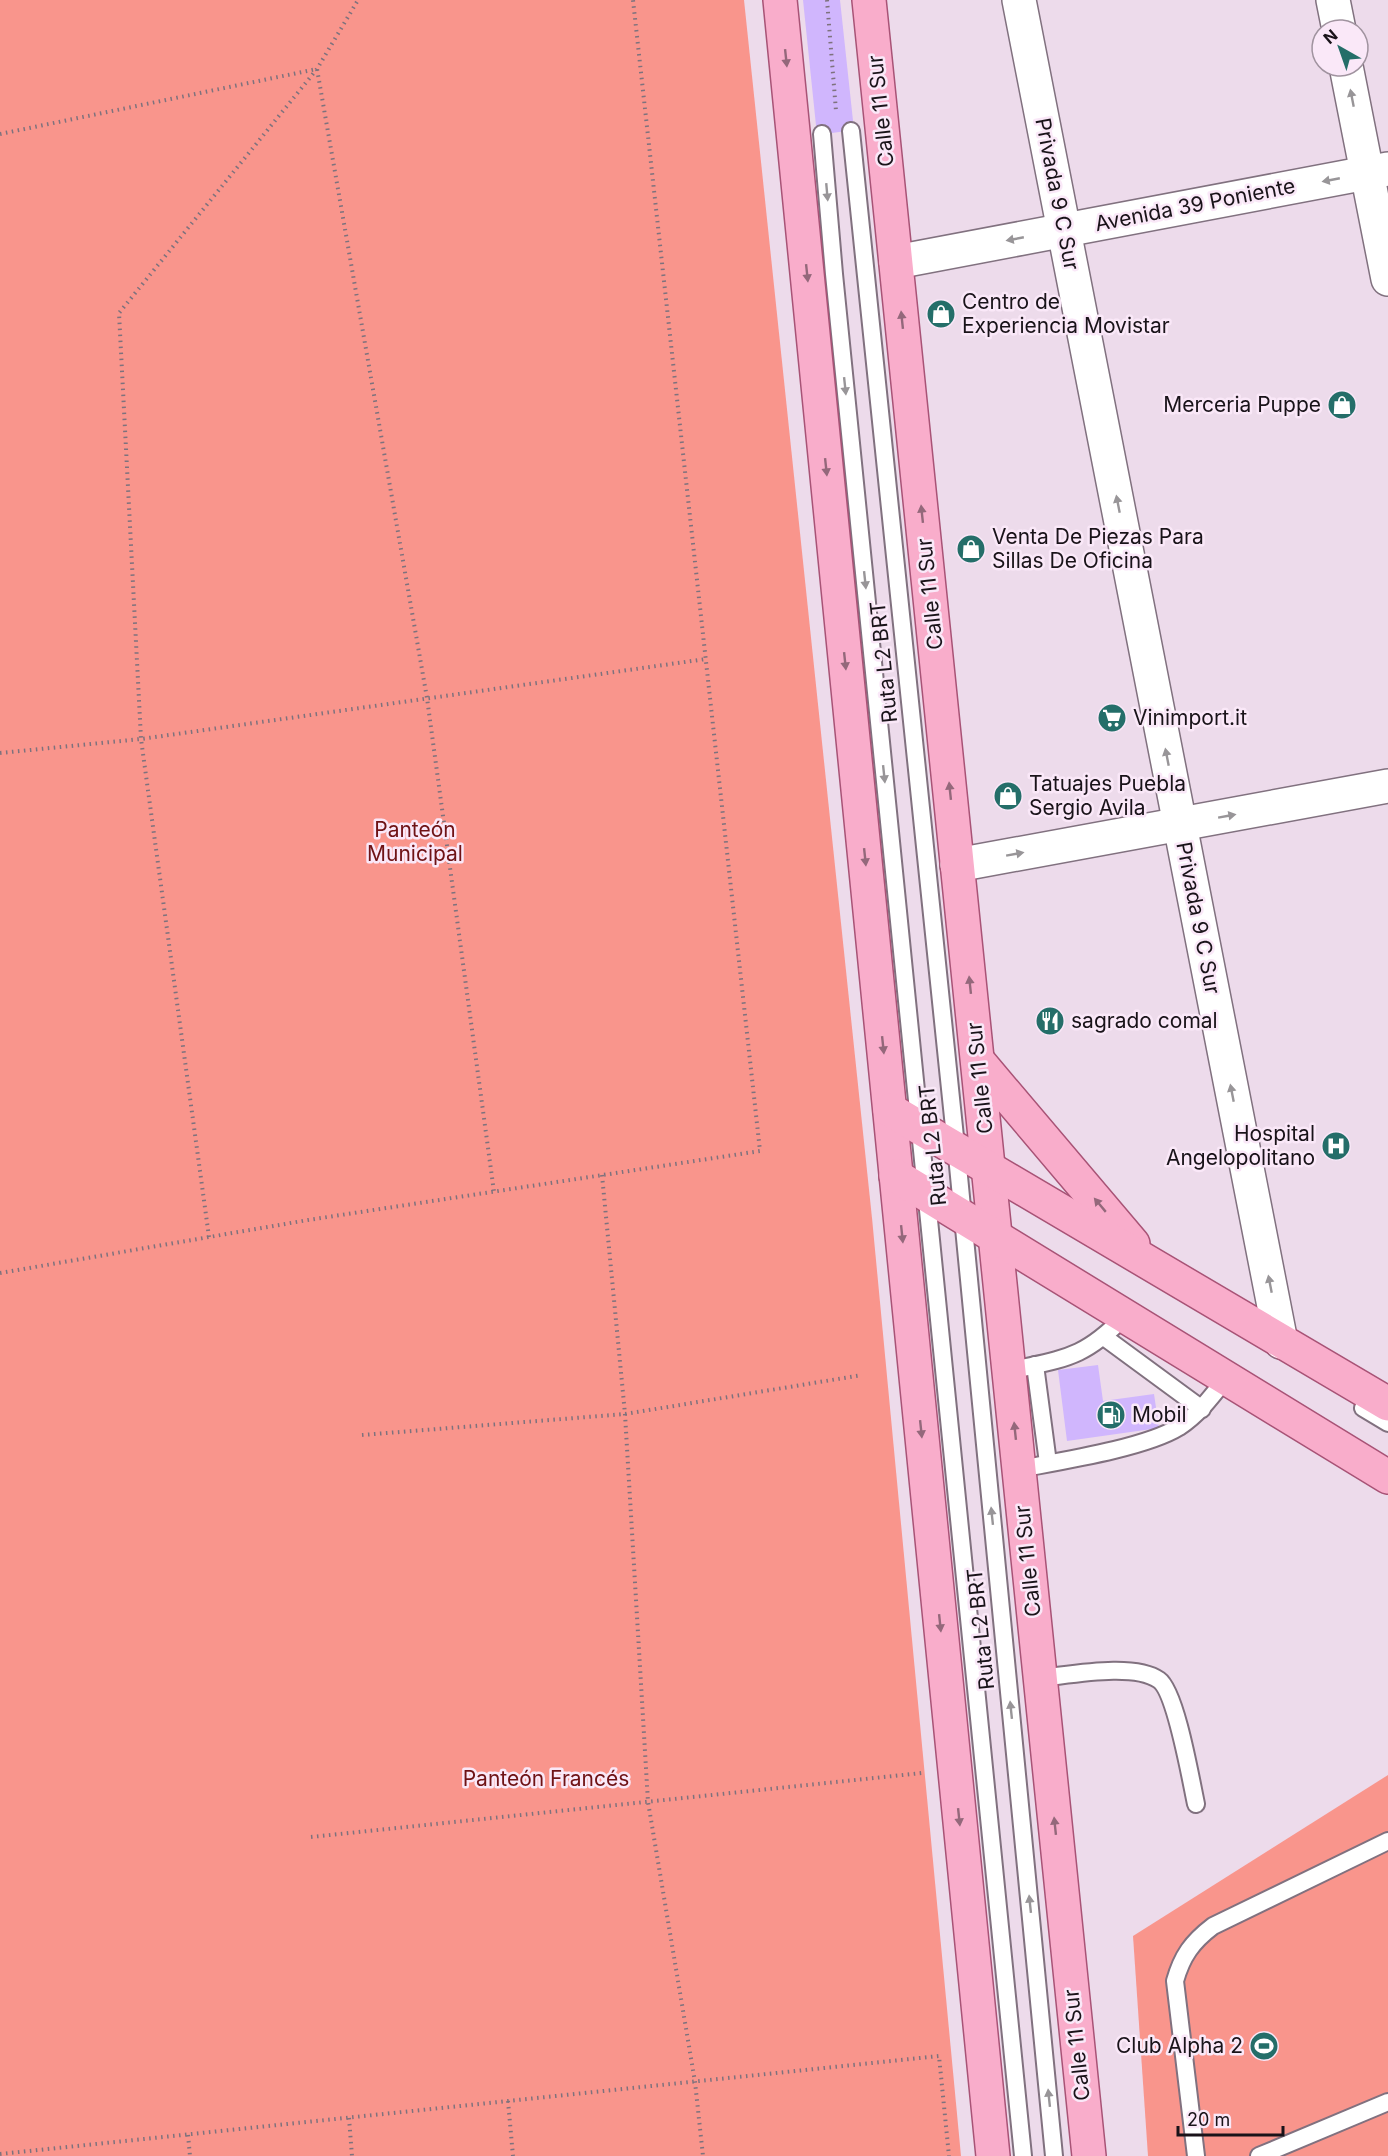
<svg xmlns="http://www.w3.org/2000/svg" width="1388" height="2156" font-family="Inter,sans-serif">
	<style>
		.green { fill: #f9958c }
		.building { fill: #d0b6fd }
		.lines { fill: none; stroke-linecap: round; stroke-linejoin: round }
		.lane-casing { stroke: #81717f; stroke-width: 20 }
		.street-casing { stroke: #81717f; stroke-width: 36 }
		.primary-casing { stroke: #a85376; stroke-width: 36 }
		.path { stroke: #7e727d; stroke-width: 4; stroke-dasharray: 1.5 4.5; stroke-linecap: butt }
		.lane { stroke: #fff; stroke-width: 16 }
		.street { stroke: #fff; stroke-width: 33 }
		.primary { stroke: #f9adcb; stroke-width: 33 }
		.oneway { fill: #94687b }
		.oneway2 { fill: #989598 }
		.labels { text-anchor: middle; stroke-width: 5; stroke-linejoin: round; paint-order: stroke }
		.street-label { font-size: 21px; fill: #191319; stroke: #fae8f8 }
		.poi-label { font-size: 21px; fill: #191319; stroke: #fae8f8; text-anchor: start }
		.park-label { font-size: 21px; fill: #6f1215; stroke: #fae8f8 }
	</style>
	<rect width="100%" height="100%" fill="#eddbeb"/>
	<!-- green -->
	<g class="green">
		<polygon points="0,0 744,0 872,1218 961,2156 0,2156"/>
		<polygon points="1388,1775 1388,2156 1148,2156 1133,1936"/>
	</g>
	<!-- building -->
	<g class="building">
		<polygon points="803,0 840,0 854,130 817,135"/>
		<polygon points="1098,1365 1103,1401 1154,1394 1159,1428 1067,1441 1058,1370"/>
	</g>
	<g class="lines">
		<!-- lane casing -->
		<g class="lane-casing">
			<g id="lane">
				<polyline points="851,131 958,1166 1054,2156"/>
				<polyline points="822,134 834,274 1023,2156"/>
				<polyline points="1104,1337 1202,1409"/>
				<polyline points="1035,1365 1048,1463"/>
				<path d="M 1009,1371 C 1065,1358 1083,1359 1125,1316"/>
				<polyline points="1363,1408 1388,1423"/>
				<path d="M 1019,1469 C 1061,1461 1145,1448 1179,1427 C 1199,1414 1213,1395 1227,1377"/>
				<path d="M 1040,1678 C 1070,1675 1134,1662 1159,1680 C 1176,1692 1191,1781 1196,1804"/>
				<path d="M 1196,2156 L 1175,1981 C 1182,1956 1192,1942 1213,1926 L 1388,1841"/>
				<polyline points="1259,2156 1388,2102"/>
			</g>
		</g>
		<!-- street casing -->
		<g class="street-casing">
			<g id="street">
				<polyline points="1019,0 1281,1342"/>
				<polyline points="1333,0 1339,30"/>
				<polyline points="1346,66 1388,279"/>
				<polyline points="896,262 1388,169"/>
				<polyline points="957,865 1388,786"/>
			</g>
		</g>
		<!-- primary casing -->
		<g class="primary-casing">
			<g id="primary">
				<polyline points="780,0 993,2156"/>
				<polyline points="869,0 1089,2156"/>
				<polyline points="978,1061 1133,1244"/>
				<polyline points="890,1110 1388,1404"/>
				<polyline points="896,1176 1388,1477"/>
			</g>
		</g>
		<!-- path -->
		<g class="path">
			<polyline points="827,0 836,111"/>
			<polyline points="0,134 317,69 427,698 494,1192"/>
			<polyline points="0,753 141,739 706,659"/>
			<polyline points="602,1175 625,1414 648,1802 695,2082 703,2156"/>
			<polyline points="209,1237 141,739 119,313 317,69 358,0"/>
			<polyline points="0,1273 308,1220 760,1151 633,0"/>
			<polyline points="362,1435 625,1414 862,1375"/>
			<polyline points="311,1837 922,1773"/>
			<polyline points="508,2101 513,2156"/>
			<polyline points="349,2118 352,2156"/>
			<polyline points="188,2135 190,2156"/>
			<polyline points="0,2154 939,2056 949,2156"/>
		</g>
		<!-- lane -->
		<use href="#lane" class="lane"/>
		<!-- street -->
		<use href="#street" class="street"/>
		<!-- primary -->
		<use href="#primary" class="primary"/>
	</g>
	<!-- one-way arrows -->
	<defs><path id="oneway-solid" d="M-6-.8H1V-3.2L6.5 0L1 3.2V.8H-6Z" transform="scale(1.5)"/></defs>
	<g class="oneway">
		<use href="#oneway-solid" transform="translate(786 58) rotate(84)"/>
		<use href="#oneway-solid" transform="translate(807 273) rotate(84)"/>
		<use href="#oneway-solid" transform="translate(902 320) rotate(-96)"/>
		<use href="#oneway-solid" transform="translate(826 467) rotate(84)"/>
		<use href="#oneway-solid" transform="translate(922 514) rotate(-96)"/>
		<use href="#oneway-solid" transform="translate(845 661) rotate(84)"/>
		<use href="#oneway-solid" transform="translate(950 791) rotate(-96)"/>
		<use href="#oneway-solid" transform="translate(865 857) rotate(84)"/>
		<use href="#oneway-solid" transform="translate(970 985) rotate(-96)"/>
		<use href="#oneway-solid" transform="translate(883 1045) rotate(84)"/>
		<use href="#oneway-solid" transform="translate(1100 1205) rotate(-130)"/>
		<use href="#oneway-solid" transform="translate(902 1234) rotate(84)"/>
		<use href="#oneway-solid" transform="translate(921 1429) rotate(84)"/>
		<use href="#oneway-solid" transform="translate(1015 1431) rotate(-96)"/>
		<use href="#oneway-solid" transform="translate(940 1623) rotate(84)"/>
		<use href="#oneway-solid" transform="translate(959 1817) rotate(84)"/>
		<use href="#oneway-solid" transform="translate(1055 1826) rotate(-96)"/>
	</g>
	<g class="oneway2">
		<use href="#oneway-solid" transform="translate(1352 98) rotate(-101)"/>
		<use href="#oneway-solid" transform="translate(1331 180) rotate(169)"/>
		<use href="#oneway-solid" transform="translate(827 192) rotate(85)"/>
		<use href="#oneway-solid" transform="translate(1015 239) rotate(169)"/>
		<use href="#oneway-solid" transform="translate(845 386) rotate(84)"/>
		<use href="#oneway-solid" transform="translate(1118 504) rotate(-101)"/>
		<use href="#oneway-solid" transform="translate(865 580) rotate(84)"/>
		<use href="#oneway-solid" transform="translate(1167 757) rotate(-101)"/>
		<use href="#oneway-solid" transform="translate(884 774) rotate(84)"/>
		<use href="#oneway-solid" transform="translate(1227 816) rotate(-10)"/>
		<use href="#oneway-solid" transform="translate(1015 854) rotate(-10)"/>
		<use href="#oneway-solid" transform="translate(1232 1093) rotate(-101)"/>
		<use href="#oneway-solid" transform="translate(1270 1284) rotate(-101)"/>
		<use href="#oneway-solid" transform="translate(992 1516) rotate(-96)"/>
		<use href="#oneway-solid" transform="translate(1011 1710) rotate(-96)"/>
		<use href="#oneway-solid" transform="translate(1030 1904) rotate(-96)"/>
		<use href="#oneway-solid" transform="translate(1049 2098) rotate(-96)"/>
	</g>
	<!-- icons -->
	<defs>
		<g id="shop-disc" transform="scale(1.5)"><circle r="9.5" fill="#246e69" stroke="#fae8f8"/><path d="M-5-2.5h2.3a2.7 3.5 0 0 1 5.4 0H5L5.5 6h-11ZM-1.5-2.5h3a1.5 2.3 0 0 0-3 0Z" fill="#fff"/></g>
		<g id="supermarket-disc" transform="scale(1.5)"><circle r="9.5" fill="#246e69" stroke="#fae8f8"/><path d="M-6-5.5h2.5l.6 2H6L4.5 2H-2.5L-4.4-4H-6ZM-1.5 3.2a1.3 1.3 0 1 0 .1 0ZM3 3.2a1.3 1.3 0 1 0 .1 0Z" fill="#fff"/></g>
		<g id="restaurant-disc" transform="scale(1.5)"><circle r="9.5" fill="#246e69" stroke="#fae8f8"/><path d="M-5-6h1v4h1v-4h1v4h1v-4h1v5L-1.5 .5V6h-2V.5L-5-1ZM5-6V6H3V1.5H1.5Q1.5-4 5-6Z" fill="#fff"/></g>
		<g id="hospital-disc" transform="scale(1.5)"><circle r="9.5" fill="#246e69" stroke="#fae8f8"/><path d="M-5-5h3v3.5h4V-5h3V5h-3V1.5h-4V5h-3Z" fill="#fff"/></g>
		<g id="fuel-disc" transform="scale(1.5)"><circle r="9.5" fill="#246e69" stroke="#fae8f8"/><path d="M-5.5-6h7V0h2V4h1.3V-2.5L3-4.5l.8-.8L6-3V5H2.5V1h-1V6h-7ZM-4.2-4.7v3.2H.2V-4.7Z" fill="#fff"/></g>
		<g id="stadium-disc" transform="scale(1.5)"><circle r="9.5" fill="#246e69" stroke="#fae8f8"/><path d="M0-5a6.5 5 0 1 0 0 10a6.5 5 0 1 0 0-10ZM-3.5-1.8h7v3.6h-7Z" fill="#fff"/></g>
	</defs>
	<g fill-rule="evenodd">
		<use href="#shop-disc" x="941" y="314"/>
		<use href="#shop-disc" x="1342" y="405"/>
		<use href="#shop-disc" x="971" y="549"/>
		<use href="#supermarket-disc" x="1112" y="718"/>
		<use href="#shop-disc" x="1008" y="796"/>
		<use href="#restaurant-disc" x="1050" y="1021"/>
		<use href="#hospital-disc" x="1336" y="1146"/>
		<use href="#fuel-disc" x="1111" y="1415"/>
		<use href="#stadium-disc" x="1264" y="2046"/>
	</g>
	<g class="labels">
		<!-- street labels -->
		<g class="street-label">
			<text transform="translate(881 111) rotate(-96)" y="7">Calle 11 Sur</text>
			<text transform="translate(1057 194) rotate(79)" y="7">Privada 9 C Sur</text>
			<text transform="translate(1195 205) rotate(-11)" y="7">Avenida 39 Poniente</text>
			<text transform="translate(930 594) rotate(-96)" y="7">Calle 11 Sur</text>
			<text transform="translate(884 662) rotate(-96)" y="7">Ruta L2 BRT</text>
			<text transform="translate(1198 918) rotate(79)" y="7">Privada 9 C Sur</text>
			<text transform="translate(980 1078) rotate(-96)" y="7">Calle 11 Sur</text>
			<text transform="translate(933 1145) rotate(-96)" y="7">Ruta L2 BRT</text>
			<text transform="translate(1028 1561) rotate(-96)" y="7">Calle 11 Sur</text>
			<text transform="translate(981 1629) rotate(-96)" y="7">Ruta L2 BRT</text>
			<text transform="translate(1077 2045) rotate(-96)" y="7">Calle 11 Sur</text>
		</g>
		<!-- poi labels -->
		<g class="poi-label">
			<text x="962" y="309">Centro de<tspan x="962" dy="24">Experiencia Movistar</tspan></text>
			<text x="1321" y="412" text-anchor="end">Merceria Puppe</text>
			<text x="992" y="544">Venta De Piezas Para<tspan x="992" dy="24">Sillas De Oficina</tspan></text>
			<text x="1133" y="725">Vinimport.it</text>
			<text x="1029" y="791">Tatuajes Puebla<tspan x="1029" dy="24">Sergio Avila</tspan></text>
			<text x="1071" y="1028">sagrado comal</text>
			<text x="1315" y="1141" text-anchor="end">Hospital<tspan x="1315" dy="24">Angelopolitano</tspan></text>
			<text x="1132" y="1422">Mobil</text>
			<text x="1243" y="2053" text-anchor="end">Club Alpha 2</text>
		</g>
		<!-- park labels -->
		<g class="park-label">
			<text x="415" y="837">Panteón<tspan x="415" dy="24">Municipal</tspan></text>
			<text x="546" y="1786">Panteón Francés</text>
		</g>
	</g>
	<!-- north arrow -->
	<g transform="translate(1340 48) rotate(320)"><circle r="28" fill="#fae8f8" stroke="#a0939f" stroke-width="1.5"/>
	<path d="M0-4.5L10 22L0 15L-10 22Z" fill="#246e69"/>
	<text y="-9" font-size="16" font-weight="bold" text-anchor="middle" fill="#191319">N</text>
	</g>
	<!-- scale -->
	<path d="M1178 2126v9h105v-9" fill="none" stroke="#191319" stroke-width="3"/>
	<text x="1187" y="2126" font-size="18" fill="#191319" stroke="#fae8f8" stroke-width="4.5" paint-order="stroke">20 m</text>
</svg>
